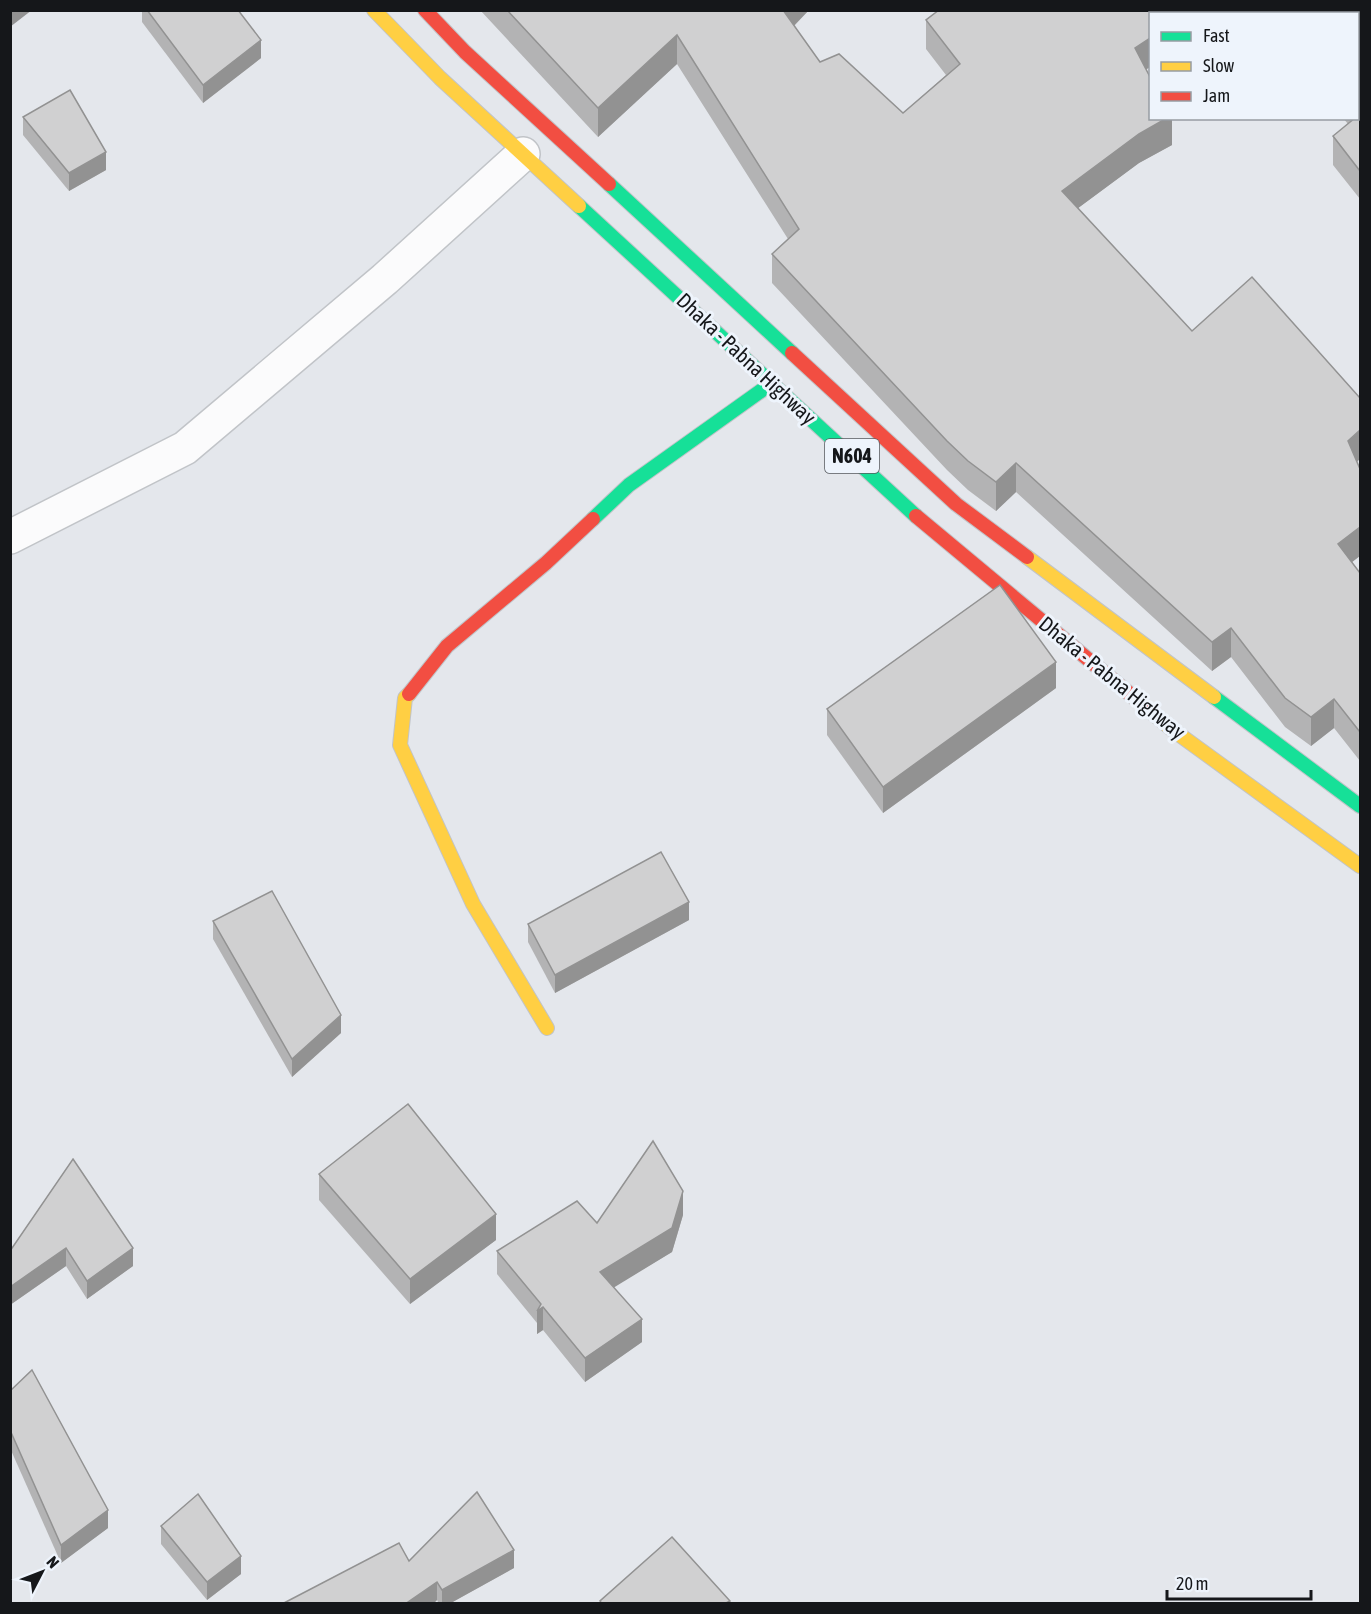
<svg xmlns="http://www.w3.org/2000/svg" width="1371" height="1614" font-family="'Asap Condensed',sans-serif">
	<style>
		.lines { fill: none; stroke-linecap: round; stroke-linejoin: round }
		.street-casing { stroke: #c1c4c8; stroke-width: 36 }
		.fast-casing { stroke: #c1c4c8; stroke-width: 16 }
		.slow-casing { stroke: #c1c4c8; stroke-width: 16 }
		.jam-casing { stroke: #c1c4c8; stroke-width: 16 }
		.street { stroke: #fbfbfc; stroke-width: 33 }
		.fast { stroke: #16e098; stroke-width: 14 }
		.slow { stroke: #ffcf43; stroke-width: 14 }
		.jam { stroke: #f24e42; stroke-width: 14 }
		.wall { fill: #b3b3b4 }
		.shaded-wall { fill: #929292 }
		.building { fill: #d0d0d1; stroke: #929292; stroke-width: 1.5 }
		.labels { text-anchor: middle; stroke-width: 6; stroke-linejoin: round; paint-order: stroke }
		.shield { fill: #eef4fc; stroke: #56595e; stroke-width: 1.5 }
		.shield-label { font-size: 20px; font-weight: bold; fill: #15171a }
		.street-label { font-size: 21px; fill: #15171a; stroke: #eef4fc }
	</style>
	<rect width="100%" height="100%" fill="#e4e7ec"/>
	<g class="lines">
		<!-- street casing -->
		<g class="street-casing">
			<polyline id="street" points="10,537 185,448 385,279 523,154"/>
		</g>
		<!-- fast casing -->
		<g class="fast-casing">
			<g id="fast">
				<polyline points="609,184 792,353"/>
				<polyline points="579,206 916,516"/>
				<polyline points="593,519 629,485 772,383"/>
				<polyline points="1214,697 1360,806"/>
			</g>
		</g>
		<!-- slow casing -->
		<g class="slow-casing">
			<g id="slow">
				<polyline points="374,10 440,78 579,206"/>
				<polyline points="1027,557 1214,697"/>
				<polyline points="409,694 405,698 400,745 473,904 547,1028"/>
				<polyline points="1143,705 1173,730 1360,866"/>
			</g>
		</g>
		<!-- jam casing -->
		<g class="jam-casing">
			<g id="jam">
				<polyline points="425,10 465,52 609,184"/>
				<polyline points="792,353 956,504 1027,557"/>
				<polyline points="916,516 1143,705"/>
				<polyline points="409,694 447,646 546,563 593,519"/>
			</g>
		</g>
		<!-- street -->
		<use href="#street" class="street"/>
		<!-- fast -->
		<use href="#fast" class="fast"/>
		<!-- slow -->
		<use href="#slow" class="slow"/>
		<!-- jam -->
		<use href="#jam" class="jam"/>
	</g>
	<!-- wall -->
	<g class="wall">
		<polygon points="142,10 238,10 261,58 203,103 142,22"/>
		<polygon points="480,10 809,10 794,26 820,62 903,113 946,75 926,49 926,20 939,10 1360,10 1360,199 1333,165 1333,136 1348,124 1343,118 1358,118 1358,14 1150,14 1146,69 1172,118 1172,145 1139,163 1078,208 1192,331 1357,462 1352,562 1360,573 1360,761 1334,728 1311,746 1285,727 1231,657 1212,671 1016,492 996,511 968,490 947,470 772,283 772,254 788,239 677,64 598,137"/>
		<polygon points="23,117 106,170 69,191 23,135"/>
		<polygon points="1056,688 883,813 827,735 827,709"/>
		<polygon points="689,920 555,993 528,942 528,924"/>
		<polygon points="213,921 341,1033 292,1077 213,939"/>
		<polygon points="73,1159 133,1266 87,1299 66,1266 10,1305 10,1251"/>
		<polygon points="319,1174 496,1240 410,1304 319,1200"/>
		<polygon points="683,1215 672,1252 613,1287 642,1342 585,1382 543,1330 537,1334 537,1323 497,1274 497,1251 597,1223"/>
		<polygon points="10,1391 108,1528 61,1563 10,1448"/>
		<polygon points="161,1526 241,1574 207,1600 161,1544"/>
		<polygon points="409,1561 514,1568 449,1604 439,1604 437,1600 433,1604 282,1604"/>
	</g>
	<!-- shaded-wall -->
	<g class="shaded-wall">
		<polygon points="10,10 32,10 10,27"/>
		<polygon points="782,10 809,10 782,38"/>
		<polygon points="1192,10 1229,10 1229,14 1187,14"/>
		<polygon points="677,35 677,64 598,137 598,108"/>
		<polygon points="1150,38 1150,67 1135,77 1135,48"/>
		<polygon points="261,40 261,58 203,103 203,85"/>
		<polygon points="1167,118 1172,118 1172,145 1139,163 1062,220 1062,191 1139,134"/>
		<polygon points="106,152 106,170 69,191 69,173"/>
		<polygon points="1360,430 1360,459 1348,470 1348,441"/>
		<polygon points="1016,463 1016,492 996,511 996,482"/>
		<polygon points="1360,527 1360,556 1338,573 1338,544"/>
		<polygon points="1231,628 1231,657 1212,671 1212,642"/>
		<polygon points="1056,662 1056,688 883,813 883,787"/>
		<polygon points="1334,699 1334,728 1311,746 1311,717"/>
		<polygon points="689,902 689,920 555,993 555,975"/>
		<polygon points="341,1015 341,1033 292,1077 292,1059"/>
		<polygon points="683,1191 683,1215 672,1252 600,1296 600,1272"/>
		<polygon points="496,1214 496,1240 410,1304 410,1279"/>
		<polygon points="66,1248 66,1266 10,1305 10,1287"/>
		<polygon points="133,1248 133,1266 87,1299 87,1281"/>
		<polygon points="543,1307 543,1330 537,1334 537,1311"/>
		<polygon points="642,1319 642,1342 585,1382 585,1358"/>
		<polygon points="108,1510 108,1528 61,1563 61,1545"/>
		<polygon points="514,1550 514,1568 449,1604 442,1604 442,1590"/>
		<polygon points="241,1556 241,1574 207,1600 207,1582"/>
		<polygon points="437,1582 437,1600 433,1604 405,1604"/>
	</g>
	<!-- building -->
	<g class="building">
		<polygon points="147,10 238,10 261,40 203,85"/>
		<polygon points="507,10 783,10 820,62 839,54 903,113 960,64 926,20 939,10 1192,10 1187,14 1150,14 1150,38 1135,48 1150,77 1150,118 1167,118 1139,134 1062,191 1192,331 1252,277 1360,398 1360,430 1348,441 1360,469 1360,527 1338,544 1360,573 1360,732 1334,699 1311,717 1285,698 1231,628 1212,642 1016,463 996,482 968,461 947,441 772,254 799,229 677,35 598,108"/>
		<polygon points="1249,10 1360,10 1360,112 1358,108 1358,14 1251,14"/>
		<polygon points="70,90 106,152 69,173 23,117"/>
		<polygon points="1360,114 1360,171 1333,136 1355,118 1358,118 1358,117"/>
		<polygon points="1000,585 1056,662 883,787 827,709"/>
		<polygon points="661,852 689,902 555,975 528,924"/>
		<polygon points="272,891 341,1015 292,1059 213,921"/>
		<polygon points="408,1104 496,1214 410,1279 319,1174"/>
		<polygon points="653,1141 683,1191 672,1228 600,1272 642,1319 585,1358 543,1307 537,1311 541,1304 497,1251 577,1201 597,1223"/>
		<polygon points="73,1159 133,1248 87,1281 66,1248 10,1287 10,1251"/>
		<polygon points="32,1370 108,1510 61,1545 10,1430 10,1391"/>
		<polygon points="477,1492 514,1550 442,1590 437,1582 405,1604 282,1604 399,1543 409,1561"/>
		<polygon points="198,1494 241,1556 207,1582 161,1526"/>
		<polygon points="672,1537 730,1601 724,1604 602,1604 600,1601"/>
	</g>
	<g class="labels">
		<!-- shield labels -->
		<rect class="shield" x="825" y="439" width="54" height="34" rx="4.5"/>
		<g class="shield-label">
			<text x="852" y="463">N604</text>
		</g>
		<!-- street labels -->
		<g class="street-label">
			<text transform="translate(746 359) rotate(43)" y="7">Dhaka - Pabna Highway</text>
			<text transform="translate(1112 678) rotate(39)" y="7">Dhaka - Pabna Highway</text>
		</g>
	</g>
	<!-- border -->
	<rect width="1371" height="1614" fill="none" stroke="#15171a" stroke-width="24"/>
	<!-- legend -->
	<rect x="1149" y="12" width="210" height="108" fill="#eef4fc" stroke="#979ca2" stroke-width="1.5"/>
	<rect x="1161" y="32" width="30" height="9" fill="#16e098" stroke="#979ca2" stroke-width="1.5"/>
	<text x="1203" y="42" font-size="18" fill="#15171a">Fast</text>
	<rect x="1161" y="62" width="30" height="9" fill="#ffcf43" stroke="#979ca2" stroke-width="1.5"/>
	<text x="1203" y="72" font-size="18" fill="#15171a">Slow</text>
	<rect x="1161" y="92" width="30" height="9" fill="#f24e42" stroke="#979ca2" stroke-width="1.5"/>
	<text x="1203" y="102" font-size="18" fill="#15171a">Jam</text>
	<!-- north arrow -->
	<g transform="translate(42 1572) rotate(48)" stroke="#eef4fc" stroke-width="4.5" paint-order="stroke">
	<path d="M0-4.5L10 22L0 15L-10 22Z" fill="#15171a"/>
	<text y="-9" font-size="16" font-weight="bold" text-anchor="middle" fill="#15171a">N</text>
	</g>
	<!-- scale -->
	<path d="M1167 1590v9h144v-9" fill="none" stroke="#15171a" stroke-width="3"/>
	<text x="1176" y="1590" font-size="18" fill="#15171a" stroke="#eef4fc" stroke-width="4.5" paint-order="stroke">20 m</text>
</svg>
